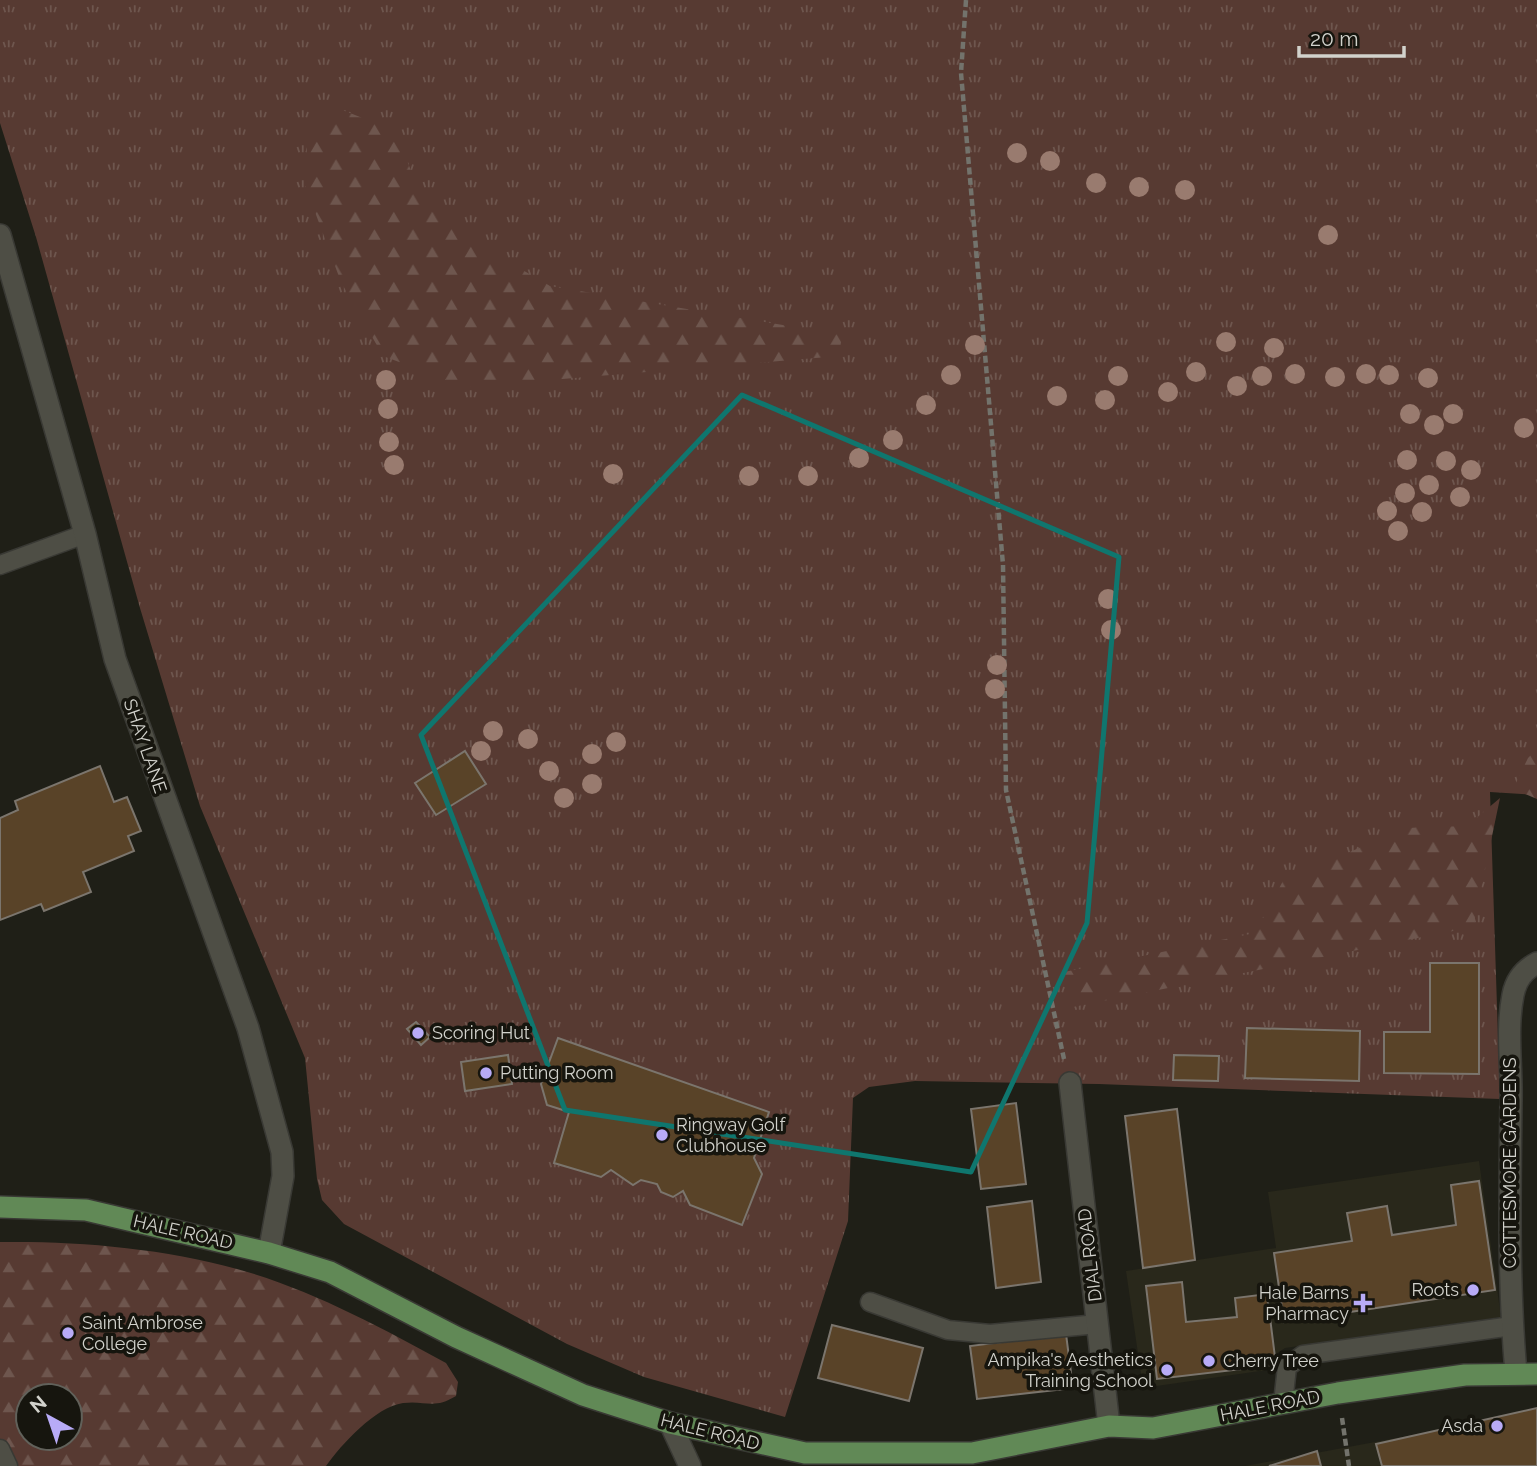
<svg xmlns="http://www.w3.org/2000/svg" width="1537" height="1466" font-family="Raleway,sans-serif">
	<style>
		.built { fill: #29281b }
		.grass { fill: url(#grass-tufts) }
		.forest { fill: url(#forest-firs); fill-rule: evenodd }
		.building { fill: #594328; stroke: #7b756d; stroke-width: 2 }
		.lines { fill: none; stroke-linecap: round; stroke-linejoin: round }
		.lane-casing { stroke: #393934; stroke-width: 21 }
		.street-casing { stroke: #393934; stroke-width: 24 }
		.secondary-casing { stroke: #393934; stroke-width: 24 }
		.primary-casing { stroke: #393934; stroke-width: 24 }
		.path { stroke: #73736c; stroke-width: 4.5; stroke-dasharray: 7 3.5; stroke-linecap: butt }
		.lane { stroke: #4e4e45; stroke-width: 18 }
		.street { stroke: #4e4e45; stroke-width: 21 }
		.secondary { stroke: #4e4e45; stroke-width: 21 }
		.primary { stroke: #618956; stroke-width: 21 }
		.tree { fill: #997b6f }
		.marked { fill: none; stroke: #0f766e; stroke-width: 5; stroke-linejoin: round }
		.poi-dot { fill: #b8abf7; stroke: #16150e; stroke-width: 2.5 }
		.labels { text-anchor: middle; stroke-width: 7; stroke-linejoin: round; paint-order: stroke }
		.street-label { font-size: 18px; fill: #d2d2cc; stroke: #16150e }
		.poi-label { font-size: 18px; fill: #d2d2cc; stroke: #16150e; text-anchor: start }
	</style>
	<defs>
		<pattern id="grass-tufts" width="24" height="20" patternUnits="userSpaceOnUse" patternTransform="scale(1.75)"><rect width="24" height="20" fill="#573a32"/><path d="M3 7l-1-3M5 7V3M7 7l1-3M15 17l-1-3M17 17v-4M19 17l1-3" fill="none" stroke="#6e564e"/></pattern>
		<pattern id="forest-firs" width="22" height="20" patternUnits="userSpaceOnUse" patternTransform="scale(1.75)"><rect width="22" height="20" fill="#573a32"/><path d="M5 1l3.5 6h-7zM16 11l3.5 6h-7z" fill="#6e564e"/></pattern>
	</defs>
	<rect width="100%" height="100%" fill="#1f1f17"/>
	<!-- built -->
	<g class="built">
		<polygon points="1479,1161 1501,1317 1285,1348 1276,1354 1273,1369 1143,1388 1126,1271 1276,1248 1268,1192"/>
		<polygon points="1537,1412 1537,1466 1245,1466"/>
	</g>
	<!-- grass -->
	<polygon class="grass" points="0,0 1537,0 1537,795 1490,792 1500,1099 1099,1084 915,1081 869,1087 853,1098 848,1221 785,1417 644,1377 567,1344 344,1224 322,1200 317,1179 305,1058 200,806 140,608 36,237 0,123"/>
	<!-- forest -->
	<g class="forest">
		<polygon points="340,109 395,131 420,193 468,238 550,286 842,335 839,356 466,387 383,356 341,282 305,185 308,127"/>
		<polygon points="1537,749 1537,799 1513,789 1528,758"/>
		<polygon points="1500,798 1473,927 1073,1007 1064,972 1255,933 1283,881 1405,828 1467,826"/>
		<path d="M 0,1242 C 78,1241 161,1248 237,1269 C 310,1289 380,1327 446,1363 L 458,1382 L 456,1396 C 433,1410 426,1400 403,1403 C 375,1407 341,1445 326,1466 L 0,1466 ZM 28,1396 L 70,1396 L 70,1438 L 28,1438 Z"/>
	</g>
	<!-- building -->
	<g class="building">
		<polygon points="465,751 486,784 436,815 415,783"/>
		<polygon points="100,766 114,802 127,797 141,831 128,836 134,851 83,872 91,892 44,911 41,904 0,920 0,818 18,810 15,801"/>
		<polygon points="1430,963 1479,963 1479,1074 1384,1073 1384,1032 1430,1032"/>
		<polygon points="416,1022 430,1037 421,1045 407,1029"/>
		<polygon points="1247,1028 1360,1031 1359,1081 1245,1078"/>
		<polygon points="558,1038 769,1112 754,1158 762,1174 742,1225 690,1205 683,1191 673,1197 661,1192 657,1184 641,1180 633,1185 611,1170 601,1177 554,1163 569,1112 547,1105 541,1084"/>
		<polygon points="508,1055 512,1084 465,1091 461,1062"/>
		<polygon points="1174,1055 1219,1056 1218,1081 1173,1080"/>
		<polygon points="1016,1103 1026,1184 981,1189 971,1109"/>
		<polygon points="1177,1109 1195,1260 1143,1268 1125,1116"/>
		<polygon points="1479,1181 1495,1290 1284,1322 1274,1253 1352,1241 1347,1213 1387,1206 1392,1235 1456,1225 1451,1185"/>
		<polygon points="1032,1201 1041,1282 996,1288 987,1207"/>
		<polygon points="1182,1282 1186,1322 1237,1317 1235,1298 1267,1294 1276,1365 1157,1379 1146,1286"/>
		<polygon points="832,1325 923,1348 909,1401 818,1378"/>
		<polygon points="1066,1334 1073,1388 977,1399 970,1346"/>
		<polygon points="1537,1408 1537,1466 1382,1466 1376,1444"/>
		<polygon points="1317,1451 1321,1466 1269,1466"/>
	</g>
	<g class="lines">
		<!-- lane casing -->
		<g class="lane-casing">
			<g id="lane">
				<polyline points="0,565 85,534"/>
				<polyline points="870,1302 948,1330 990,1334 1098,1324"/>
				<polyline points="1283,1403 1287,1367 1303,1355 1512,1326"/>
				<polyline points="0,1449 8,1466"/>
			</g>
		</g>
		<!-- street casing -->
		<g class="street-casing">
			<g id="street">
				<polyline points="1070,1083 1109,1426"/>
				<path d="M 1516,1373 C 1508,1283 1510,1192 1511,1101 C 1512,1066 1506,1030 1513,995 C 1516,979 1524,970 1537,963"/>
			</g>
		</g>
		<!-- secondary casing -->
		<g class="secondary-casing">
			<g id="secondary">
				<polyline points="0,235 85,534 115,659 248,1028 282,1152 283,1176 269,1253"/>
				<polyline points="670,1423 690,1466"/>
			</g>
		</g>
		<!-- primary casing -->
		<g class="primary-casing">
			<polyline id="primary" points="0,1207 86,1210 269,1253 330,1272 456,1337 583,1395 670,1423 805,1453 972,1453 1109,1426 1153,1428 1338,1393 1465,1375 1537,1374"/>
		</g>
		<!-- path -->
		<g class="path">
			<polyline points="966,0 961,73 1003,565 1006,790 1064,1059"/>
			<polyline points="1342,1418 1349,1466"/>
		</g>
		<!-- lane -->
		<use href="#lane" class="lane"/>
		<!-- street -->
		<use href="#street" class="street"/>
		<!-- secondary -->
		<use href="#secondary" class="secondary"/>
		<!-- primary -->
		<use href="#primary" class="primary"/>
	</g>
	<!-- trees -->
	<g class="tree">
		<circle cx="1017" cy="153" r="10"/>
		<circle cx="1050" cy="161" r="10"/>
		<circle cx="1096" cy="183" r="10"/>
		<circle cx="1139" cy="187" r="10"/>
		<circle cx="1185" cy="190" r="10"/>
		<circle cx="1328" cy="235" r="10"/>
		<circle cx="1226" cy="342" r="10"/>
		<circle cx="975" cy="345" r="10"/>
		<circle cx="1274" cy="348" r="10"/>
		<circle cx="1196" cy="372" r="10"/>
		<circle cx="1295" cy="374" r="10"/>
		<circle cx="1366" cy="374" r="10"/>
		<circle cx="951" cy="375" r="10"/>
		<circle cx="1389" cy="375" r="10"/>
		<circle cx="1118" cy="376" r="10"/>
		<circle cx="1262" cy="376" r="10"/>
		<circle cx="1335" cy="377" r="10"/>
		<circle cx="1428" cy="378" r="10"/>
		<circle cx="386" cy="380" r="10"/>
		<circle cx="1237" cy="386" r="10"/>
		<circle cx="1168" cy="392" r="10"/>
		<circle cx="1057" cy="396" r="10"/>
		<circle cx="1105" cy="400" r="10"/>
		<circle cx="926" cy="405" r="10"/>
		<circle cx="388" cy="409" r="10"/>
		<circle cx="1410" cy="414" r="10"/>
		<circle cx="1453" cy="414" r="10"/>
		<circle cx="1434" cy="425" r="10"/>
		<circle cx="1524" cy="428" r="10"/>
		<circle cx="893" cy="440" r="10"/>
		<circle cx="389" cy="442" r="10"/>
		<circle cx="859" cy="458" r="10"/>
		<circle cx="1407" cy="460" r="10"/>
		<circle cx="1446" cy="461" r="10"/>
		<circle cx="394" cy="465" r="10"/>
		<circle cx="1471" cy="470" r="10"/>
		<circle cx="613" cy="474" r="10"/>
		<circle cx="749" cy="476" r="10"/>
		<circle cx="808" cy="476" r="10"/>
		<circle cx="1429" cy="485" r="10"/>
		<circle cx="1405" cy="493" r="10"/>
		<circle cx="1460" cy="497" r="10"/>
		<circle cx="1387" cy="511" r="10"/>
		<circle cx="1422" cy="512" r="10"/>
		<circle cx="1398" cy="531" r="10"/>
		<circle cx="1108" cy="599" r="10"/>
		<circle cx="1111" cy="630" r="10"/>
		<circle cx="997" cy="665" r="10"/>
		<circle cx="995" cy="689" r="10"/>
		<circle cx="493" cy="731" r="10"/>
		<circle cx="528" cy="739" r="10"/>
		<circle cx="616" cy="742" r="10"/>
		<circle cx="481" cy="751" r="10"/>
		<circle cx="592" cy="754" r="10"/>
		<circle cx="549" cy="771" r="10"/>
		<circle cx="592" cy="784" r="10"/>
		<circle cx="564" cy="798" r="10"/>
	</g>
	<!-- marked area -->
	<path class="marked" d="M 742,395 L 1119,557 L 1087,923 L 971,1172 L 565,1110 L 421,735 Z"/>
	<!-- markers -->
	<g class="poi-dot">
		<circle cx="418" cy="1033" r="7"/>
		<circle cx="486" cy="1073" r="7"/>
		<circle cx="662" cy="1135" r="7"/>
		<circle cx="1473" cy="1290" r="7"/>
		<path d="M1359.5 1292.5h7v7h7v7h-7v7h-7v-7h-7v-7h7z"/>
		<circle cx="68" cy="1333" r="7"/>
		<circle cx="1209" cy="1361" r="7"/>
		<circle cx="1167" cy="1370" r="7"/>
		<circle cx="1497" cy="1426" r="7"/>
	</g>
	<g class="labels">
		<!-- street labels -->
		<g class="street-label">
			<text transform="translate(145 746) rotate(71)" y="6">SHAY LANE</text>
			<text transform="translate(1510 1163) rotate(-90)" y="6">COTTESMORE GARDENS</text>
			<text transform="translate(183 1232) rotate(13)" y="6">HALE ROAD</text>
			<text transform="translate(1090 1255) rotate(-97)" y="6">DIAL ROAD</text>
			<text transform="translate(1270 1406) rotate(-11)" y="6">HALE ROAD</text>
			<text transform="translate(710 1432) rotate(14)" y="6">HALE ROAD</text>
		</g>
		<!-- poi labels -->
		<g class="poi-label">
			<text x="432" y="1039">Scoring Hut</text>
			<text x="500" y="1079">Putting Room</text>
			<text x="676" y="1131">Ringway Golf<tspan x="676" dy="21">Clubhouse</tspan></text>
			<text x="1459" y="1296" text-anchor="end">Roots</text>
			<text x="1349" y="1299" text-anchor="end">Hale Barns<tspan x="1349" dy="21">Pharmacy</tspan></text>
			<text x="82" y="1329">Saint Ambrose<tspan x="82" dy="21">College</tspan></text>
			<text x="1153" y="1366" text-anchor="end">Ampika's Aesthetics<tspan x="1153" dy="21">Training School</tspan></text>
			<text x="1223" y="1367">Cherry Tree</text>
			<text x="1483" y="1432" text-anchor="end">Asda</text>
		</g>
	</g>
	<!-- north arrow -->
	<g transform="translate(49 1417) rotate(320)"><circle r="33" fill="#16150e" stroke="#61615a" stroke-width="2"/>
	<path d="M0-5L12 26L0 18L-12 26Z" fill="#b8abf7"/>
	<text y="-10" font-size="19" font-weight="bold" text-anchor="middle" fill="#d2d2cc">N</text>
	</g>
	<!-- scale -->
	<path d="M1299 46v10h105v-10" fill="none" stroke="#d2d2cc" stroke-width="3.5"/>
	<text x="1310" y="46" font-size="21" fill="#d2d2cc" stroke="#16150e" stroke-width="5" paint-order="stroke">20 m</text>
</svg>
